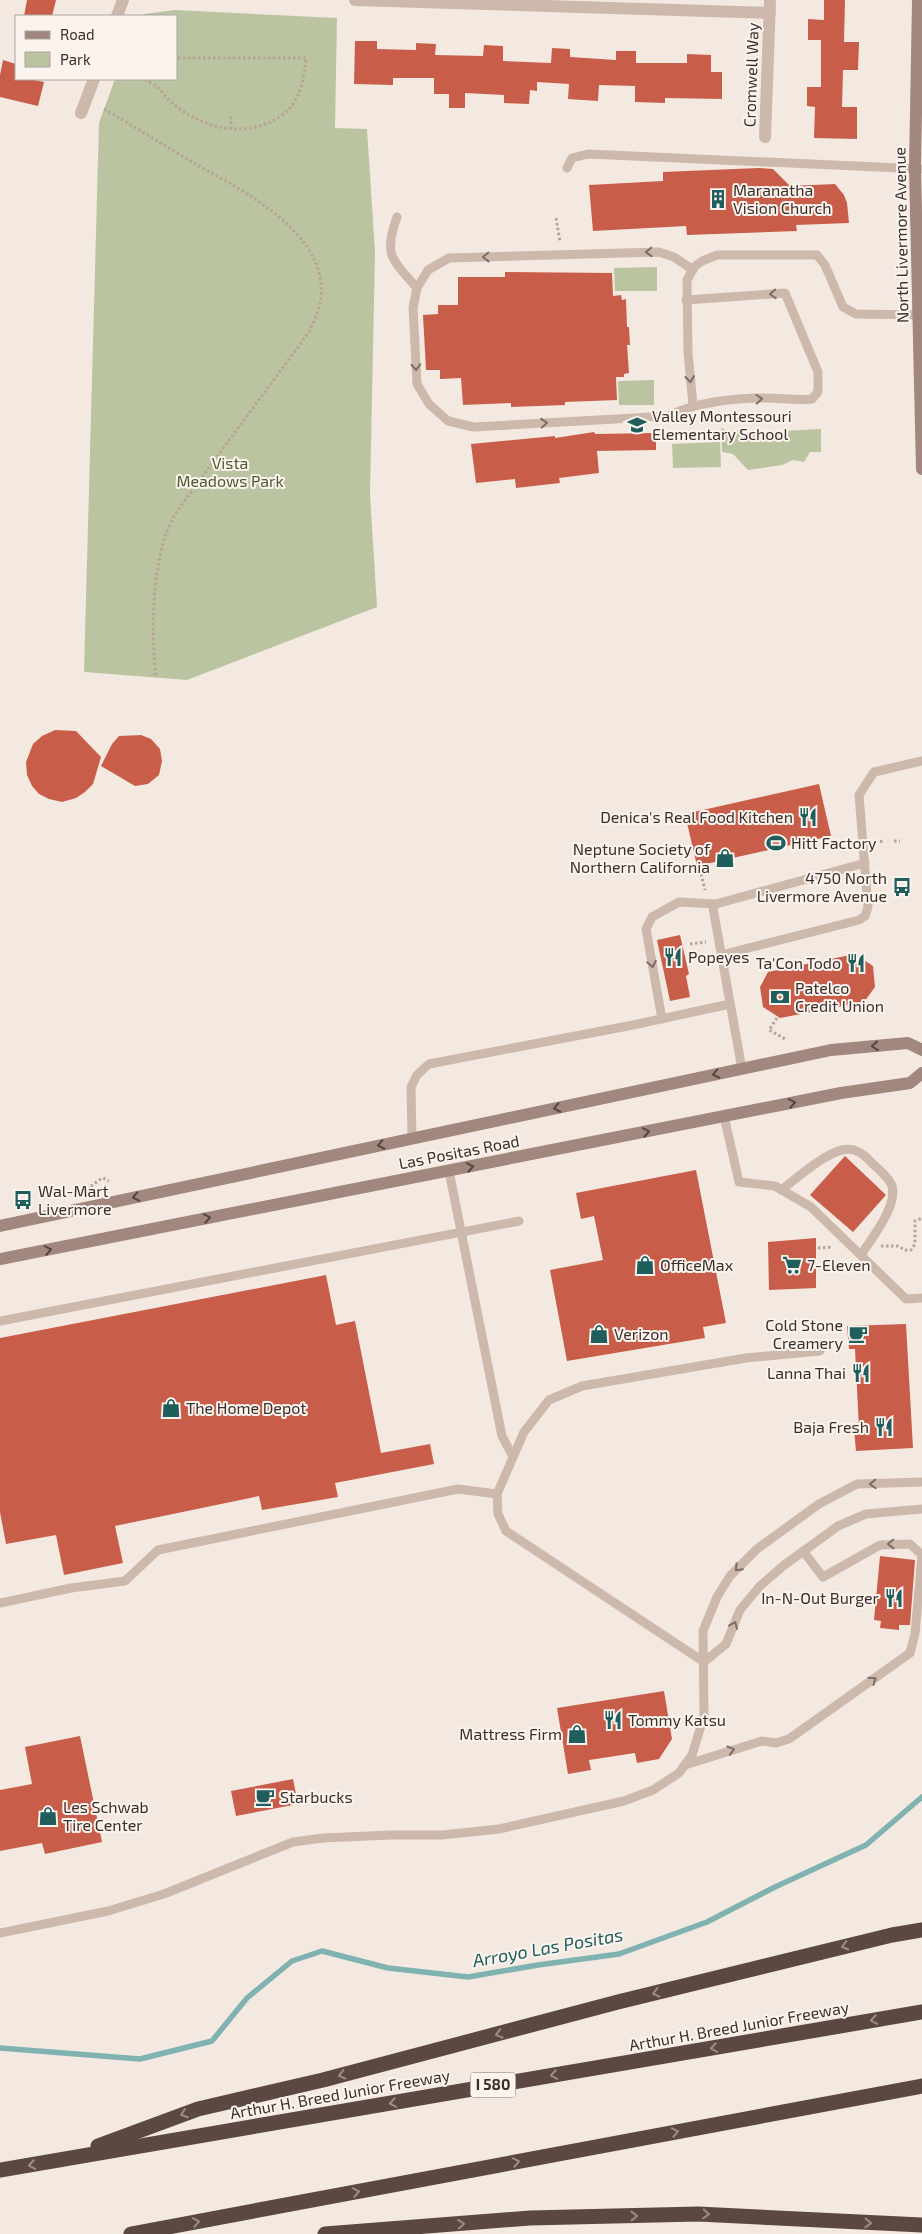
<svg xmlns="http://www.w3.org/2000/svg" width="922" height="2234" font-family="'Exo 2',sans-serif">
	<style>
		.green { fill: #bbc4a0 }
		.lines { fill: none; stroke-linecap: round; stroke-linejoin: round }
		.stream { stroke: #7fb2b0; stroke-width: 5.5 }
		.building { fill: #c85e4a }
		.path { stroke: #b9a296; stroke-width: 3; stroke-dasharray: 2.5 2.5; stroke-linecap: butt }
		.lane { stroke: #cdb8ac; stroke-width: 9 }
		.street { stroke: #cdb8ac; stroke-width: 12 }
		.secondary { stroke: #a1877d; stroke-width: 12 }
		.highway { stroke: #5c4842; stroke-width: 15 }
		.oneway { stroke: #7d6d65 }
		.oneway2 { stroke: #544540 }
		.oneway3 { stroke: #9c8d87 }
		.labels { text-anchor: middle; stroke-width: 4; stroke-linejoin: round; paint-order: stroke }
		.shield { fill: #fbf4ee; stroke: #756a66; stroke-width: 1 }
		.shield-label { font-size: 15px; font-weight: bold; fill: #3b2f2b }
		.street-label { font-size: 16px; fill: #3b2f2b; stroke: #fbf4ee }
		.poi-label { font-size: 16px; fill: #3b2f2b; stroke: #fbf4ee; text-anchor: start }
		.park-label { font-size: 16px; fill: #4e5a2e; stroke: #fbf4ee }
		.water-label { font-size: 18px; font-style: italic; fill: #1f5e5d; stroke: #fbf4ee }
	</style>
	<rect width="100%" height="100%" fill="#f4e9e1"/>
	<!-- green -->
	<g class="green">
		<polygon points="175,10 337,18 335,128 367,129 375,252 370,495 377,607 187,680 84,672 99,123 115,79 176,79 176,16 142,16 144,14"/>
		<polygon points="657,267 657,291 615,291 614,268"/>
		<polygon points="654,380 654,405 619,405 618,381"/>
		<polygon points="721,428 730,432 738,430 744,433 821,429 821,452 810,452 804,462 793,460 782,465 748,470 733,454 722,452"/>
		<polygon points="720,442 721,467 673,468 672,444"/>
	</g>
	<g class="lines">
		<!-- stream -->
		<polyline class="stream" points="0,2048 140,2059 212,2041 247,1998 292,1961 322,1951 388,1968 468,1977 538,1965 619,1954 707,1922 775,1887 866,1845 922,1797"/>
	</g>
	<!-- building -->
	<g class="building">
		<polygon points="27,0 56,0 52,16 24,16"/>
		<polygon points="824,0 845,0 844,42 859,42 858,70 843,70 842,107 857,107 857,139 814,138 815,107 807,106 807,87 821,87 821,40 808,40 808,19 824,20"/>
		<polygon points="355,41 377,41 377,49 416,50 416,43 436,44 435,55 483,56 484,45 503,46 503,61 551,63 552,48 570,49 570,57 616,60 616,51 636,51 636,63 687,63 687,54 711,55 711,72 722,72 722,99 665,98 665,103 635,102 635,86 599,85 598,101 568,99 569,84 537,82 537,91 530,90 529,104 504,103 504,95 465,93 465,108 449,108 449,94 434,94 434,78 393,78 393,85 354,84"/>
		<polygon points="3,60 16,64 16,79 29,79 44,82 38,106 0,97 0,75"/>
		<polygon points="759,168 773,169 790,186 835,184 844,195 847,203 849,223 796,225 797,231 687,235 686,226 593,231 589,185 663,181 663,172"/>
		<polygon points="505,272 612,273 613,296 621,295 622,300 626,299 627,327 629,327 630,345 627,345 629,373 624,374 624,377 616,377 617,400 565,402 565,405 511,407 511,403 463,405 461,378 440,379 440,370 426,370 423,315 438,314 438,305 458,305 458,277 505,277"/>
		<polygon points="594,432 595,434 656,433 656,450 597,451 599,473 559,478 560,483 516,488 515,479 476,483 471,444 555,436 555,438"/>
		<polygon points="55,730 76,731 101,757 93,784 85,792 76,798 62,802 49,799 39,794 32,786 27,775 26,762 33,744 42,736"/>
		<polygon points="141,735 151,739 160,749 162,761 159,775 148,784 135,786 101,766 112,744 119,736"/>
		<polygon points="819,784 831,836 697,866 685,814"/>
		<polygon points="680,935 689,974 686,976 690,997 670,1001 657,940"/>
		<polygon points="855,954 873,966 875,987 864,1002 780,1018 763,1007 760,987 768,972"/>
		<polygon points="845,1156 886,1195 853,1232 810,1195"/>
		<polygon points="696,1170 726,1323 703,1327 705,1338 567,1361 550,1270 603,1260 594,1216 581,1219 576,1193"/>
		<polygon points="816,1238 816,1288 769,1290 768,1242"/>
		<polygon points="326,1275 336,1325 355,1321 381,1453 430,1444 434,1464 335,1483 338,1497 262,1510 259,1496 115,1526 123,1563 64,1575 56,1535 6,1544 0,1512 0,1338"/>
		<polygon points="906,1324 913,1448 856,1451 854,1429 859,1428 855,1349 849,1349 847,1326"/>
		<polygon points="880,1556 915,1560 910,1625 899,1625 899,1630 880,1628 881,1621 874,1620"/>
		<polygon points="664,1691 672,1739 659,1759 637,1763 635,1753 589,1760 591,1770 568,1774 557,1708"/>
		<polygon points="80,1736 102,1842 45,1854 42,1843 0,1851 0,1790 32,1784 25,1747"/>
		<polygon points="293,1779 298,1804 236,1816 231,1791"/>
	</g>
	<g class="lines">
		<!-- path -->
		<g class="path">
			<path d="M 145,79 C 148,82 154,84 157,87 C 162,91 165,97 170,101 C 181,111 193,118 206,123 C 232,134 269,130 289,109 C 301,96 305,75 306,58 L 176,58"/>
			<path d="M 104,109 C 132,125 160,143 189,160 C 233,186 317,225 321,285 C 323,303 316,317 309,332 L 177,511 C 172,520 167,530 164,539 C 152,584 151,632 156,677"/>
			<polyline points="231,129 231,115"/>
			<polyline points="556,218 560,242"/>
			<polyline points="894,841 900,841"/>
			<polyline points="875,842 884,841"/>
			<polyline points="701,874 705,890"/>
			<polyline points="690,944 706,942"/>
			<polyline points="777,1018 769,1030 787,1040"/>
			<path d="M 82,1191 C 91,1188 96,1181 103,1178 L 109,1181"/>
			<polyline points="881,1246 898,1246 905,1250 911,1250 915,1244 915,1221 922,1218"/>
			<polyline points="818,1248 833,1247"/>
		</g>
		<!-- lane -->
		<g class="lane">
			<polyline points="567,168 572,158 588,154 922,169"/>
			<path d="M 397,217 C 383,256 392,259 417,288"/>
			<path d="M 686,300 L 785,293 L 818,372 L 818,392 L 812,399 C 796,401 781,398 765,398 C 736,398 694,402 669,416 L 474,427 L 448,421 L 429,404 L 417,384 L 413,308 L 417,288 L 428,270 L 449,258 L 659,252 L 674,257 L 693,270"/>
			<polyline points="693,405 688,353 687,280 694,267 702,261 717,255 817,255 825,265 843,307 856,314 919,315"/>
			<polyline points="721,955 859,920 865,916 868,907 859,795 874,772 922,761"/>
			<polyline points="662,1019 646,929 652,917 679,902 716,904"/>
			<polyline points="742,1069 713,908 716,904 865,863"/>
			<polyline points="724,1116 739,1182 775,1186 811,1207 906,1299 922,1298"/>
			<polyline points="412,1139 411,1087 417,1075 429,1064 633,1025 730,1004"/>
			<polyline points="449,1171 502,1436 513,1457"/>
			<path d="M 781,1190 C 797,1178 824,1154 842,1150 C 855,1147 864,1154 872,1163 C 879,1170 889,1177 892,1186 C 898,1206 871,1239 861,1255"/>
			<polyline points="0,1321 519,1221"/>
			<polyline points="497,1494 524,1432 549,1400 582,1386 746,1358 820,1351"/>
			<polyline points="0,1603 71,1588 125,1581 158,1550 458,1489 497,1494 498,1514 506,1531 704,1662"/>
			<polyline points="704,1662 726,1644 740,1610 759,1587 783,1566 838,1526 866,1514 922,1509"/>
			<polyline points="685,1765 762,1741 776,1743 789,1739 910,1653 915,1634 922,1555 910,1544 880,1545 823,1577 803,1551"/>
			<polyline points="0,1933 108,1911 164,1894 293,1842 323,1838 391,1835 442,1835 499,1829 624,1801 653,1790 679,1773 692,1755 704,1716 703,1631 717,1597 730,1576 757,1549 819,1504 857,1484 922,1482"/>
		</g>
		<!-- street -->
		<g class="street">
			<polyline points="355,0 770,13"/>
			<polyline points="117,16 123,0"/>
			<polyline points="81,113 94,79"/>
			<polyline points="765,137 770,0"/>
		</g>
		<!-- secondary -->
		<g class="secondary">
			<polyline points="918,0 915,168 922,469"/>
			<polyline points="0,1226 831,1050 908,1043 922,1050"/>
			<polyline points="0,1259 841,1093 910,1083 922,1073"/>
		</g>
		<!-- highway -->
		<g class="highway">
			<polyline points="98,2146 198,2109 323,2080 618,2002 892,1935 922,1930"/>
			<polyline points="0,2170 922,2012"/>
			<polyline points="131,2234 922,2086"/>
			<polyline points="325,2234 530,2218 698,2214 922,2225"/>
		</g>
	</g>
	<!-- one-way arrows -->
	<defs><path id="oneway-chevron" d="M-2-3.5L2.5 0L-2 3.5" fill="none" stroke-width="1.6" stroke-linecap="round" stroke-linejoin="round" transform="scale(1.25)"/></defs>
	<g class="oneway">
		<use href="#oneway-chevron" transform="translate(649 252) rotate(178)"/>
		<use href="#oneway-chevron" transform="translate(486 257) rotate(179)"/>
		<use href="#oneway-chevron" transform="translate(773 294) rotate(176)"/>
		<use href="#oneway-chevron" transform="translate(416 367) rotate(87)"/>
		<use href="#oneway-chevron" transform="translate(690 379) rotate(84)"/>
		<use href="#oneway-chevron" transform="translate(759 399) rotate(-3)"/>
		<use href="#oneway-chevron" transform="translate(544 423) rotate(-4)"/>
		<use href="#oneway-chevron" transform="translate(652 964) rotate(80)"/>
		<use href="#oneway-chevron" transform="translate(873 1484) rotate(178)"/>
		<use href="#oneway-chevron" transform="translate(891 1544) rotate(179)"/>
		<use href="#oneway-chevron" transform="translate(738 1568) rotate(134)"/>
		<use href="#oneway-chevron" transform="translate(734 1625) rotate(-67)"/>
		<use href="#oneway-chevron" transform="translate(873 1680) rotate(-35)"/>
		<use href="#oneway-chevron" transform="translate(731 1750) rotate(-17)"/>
	</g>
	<g class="oneway2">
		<use href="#oneway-chevron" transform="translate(875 1046) rotate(175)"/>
		<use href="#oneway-chevron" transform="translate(716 1074) rotate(168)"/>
		<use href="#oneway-chevron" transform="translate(792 1103) rotate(-11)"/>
		<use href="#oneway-chevron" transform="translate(557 1108) rotate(168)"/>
		<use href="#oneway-chevron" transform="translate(646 1132) rotate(-11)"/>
		<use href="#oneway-chevron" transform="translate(381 1145) rotate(168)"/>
		<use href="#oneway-chevron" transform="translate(470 1167) rotate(-11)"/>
		<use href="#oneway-chevron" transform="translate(136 1197) rotate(168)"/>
		<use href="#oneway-chevron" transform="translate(207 1218) rotate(-11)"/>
		<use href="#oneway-chevron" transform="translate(48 1250) rotate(-11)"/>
	</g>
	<g class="oneway3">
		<use href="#oneway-chevron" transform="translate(845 1946) rotate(166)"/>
		<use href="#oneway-chevron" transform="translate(656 1993) rotate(166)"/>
		<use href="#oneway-chevron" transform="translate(874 2020) rotate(170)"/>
		<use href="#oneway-chevron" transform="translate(499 2034) rotate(165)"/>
		<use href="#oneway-chevron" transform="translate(714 2048) rotate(170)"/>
		<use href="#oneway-chevron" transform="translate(342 2075) rotate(165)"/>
		<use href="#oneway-chevron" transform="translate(554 2075) rotate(170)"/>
		<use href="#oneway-chevron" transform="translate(393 2103) rotate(170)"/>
		<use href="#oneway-chevron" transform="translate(184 2114) rotate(160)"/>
		<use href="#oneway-chevron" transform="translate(675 2132) rotate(-11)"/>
		<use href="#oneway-chevron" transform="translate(516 2162) rotate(-11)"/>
		<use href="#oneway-chevron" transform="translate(32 2165) rotate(170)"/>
		<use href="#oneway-chevron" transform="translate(356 2192) rotate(-11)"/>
		<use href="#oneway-chevron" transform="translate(706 2214) rotate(3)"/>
		<use href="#oneway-chevron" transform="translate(634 2216) rotate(-1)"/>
		<use href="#oneway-chevron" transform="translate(196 2222) rotate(-11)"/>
		<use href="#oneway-chevron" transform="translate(868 2223) rotate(3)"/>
		<use href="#oneway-chevron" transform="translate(461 2224) rotate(-4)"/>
	</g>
	<!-- icons -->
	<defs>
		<g id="building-bare" transform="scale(1.5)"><path d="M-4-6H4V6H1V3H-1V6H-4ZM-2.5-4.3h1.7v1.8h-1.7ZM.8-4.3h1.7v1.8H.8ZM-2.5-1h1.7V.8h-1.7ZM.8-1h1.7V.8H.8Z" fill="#1f5e5d" stroke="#fbf4ee" stroke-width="2.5" paint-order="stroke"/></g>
		<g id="school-bare" transform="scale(1.5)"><path d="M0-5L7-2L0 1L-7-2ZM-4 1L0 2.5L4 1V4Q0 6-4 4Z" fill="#1f5e5d" stroke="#fbf4ee" stroke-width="2.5" paint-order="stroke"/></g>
		<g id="restaurant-bare" transform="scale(1.5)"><path d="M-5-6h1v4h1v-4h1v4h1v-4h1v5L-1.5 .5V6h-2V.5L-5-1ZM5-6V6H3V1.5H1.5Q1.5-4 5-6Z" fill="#1f5e5d" stroke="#fbf4ee" stroke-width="2.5" paint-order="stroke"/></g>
		<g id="stadium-bare" transform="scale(1.5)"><path d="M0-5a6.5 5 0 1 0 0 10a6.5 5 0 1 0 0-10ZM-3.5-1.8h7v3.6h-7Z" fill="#1f5e5d" stroke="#fbf4ee" stroke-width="2.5" paint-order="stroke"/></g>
		<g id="shop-bare" transform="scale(1.5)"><path d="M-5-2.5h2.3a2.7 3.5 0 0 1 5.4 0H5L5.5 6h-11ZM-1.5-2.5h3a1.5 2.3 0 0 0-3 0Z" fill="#1f5e5d" stroke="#fbf4ee" stroke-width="2.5" paint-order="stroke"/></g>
		<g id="bus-bare" transform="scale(1.5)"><path d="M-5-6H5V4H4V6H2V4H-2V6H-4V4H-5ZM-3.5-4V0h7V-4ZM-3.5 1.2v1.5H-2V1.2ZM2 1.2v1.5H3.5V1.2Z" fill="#1f5e5d" stroke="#fbf4ee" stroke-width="2.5" paint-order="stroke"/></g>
		<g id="bank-bare" transform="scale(1.5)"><path d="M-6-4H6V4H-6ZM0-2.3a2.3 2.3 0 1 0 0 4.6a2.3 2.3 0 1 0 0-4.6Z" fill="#1f5e5d" stroke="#fbf4ee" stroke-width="2.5" paint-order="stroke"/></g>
		<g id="supermarket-bare" transform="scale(1.5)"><path d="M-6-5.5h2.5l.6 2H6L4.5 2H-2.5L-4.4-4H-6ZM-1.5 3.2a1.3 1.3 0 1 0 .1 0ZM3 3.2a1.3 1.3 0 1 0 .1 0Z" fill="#1f5e5d" stroke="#fbf4ee" stroke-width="2.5" paint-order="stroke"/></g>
		<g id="cafe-bare" transform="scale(1.5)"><path d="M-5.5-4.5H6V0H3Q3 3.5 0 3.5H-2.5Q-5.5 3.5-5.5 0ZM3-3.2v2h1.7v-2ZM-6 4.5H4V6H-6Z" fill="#1f5e5d" stroke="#fbf4ee" stroke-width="2.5" paint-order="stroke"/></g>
	</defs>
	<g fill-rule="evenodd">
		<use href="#building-bare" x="718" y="199"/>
		<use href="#school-bare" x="637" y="425"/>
		<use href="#restaurant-bare" x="808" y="817"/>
		<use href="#stadium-bare" x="776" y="843"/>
		<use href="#shop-bare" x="725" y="858"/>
		<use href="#bus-bare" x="902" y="887"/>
		<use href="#restaurant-bare" x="673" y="957"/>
		<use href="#restaurant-bare" x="856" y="963"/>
		<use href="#bank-bare" x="780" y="997"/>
		<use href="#bus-bare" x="23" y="1200"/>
		<use href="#shop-bare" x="645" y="1265"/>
		<use href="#supermarket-bare" x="792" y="1265"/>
		<use href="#shop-bare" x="599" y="1334"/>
		<use href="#cafe-bare" x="858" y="1334"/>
		<use href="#restaurant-bare" x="861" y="1373"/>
		<use href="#shop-bare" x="171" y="1408"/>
		<use href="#restaurant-bare" x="884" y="1427"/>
		<use href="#restaurant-bare" x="894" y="1598"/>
		<use href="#restaurant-bare" x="613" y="1720"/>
		<use href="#shop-bare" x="577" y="1734"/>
		<use href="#cafe-bare" x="265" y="1797"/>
		<use href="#shop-bare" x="48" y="1816"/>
	</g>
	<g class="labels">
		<!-- shield labels -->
		<rect class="shield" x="470.5" y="2072.5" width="45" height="25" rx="4"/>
		<g class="shield-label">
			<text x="493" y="2090">I 580</text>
		</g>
		<!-- street labels -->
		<g class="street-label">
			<text transform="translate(751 75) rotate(-88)" y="6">Cromwell Way</text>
			<text transform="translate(901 235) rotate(-91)" y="6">North Livermore Avenue</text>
			<text transform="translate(459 1152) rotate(-11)" y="6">Las Positas Road</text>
			<text transform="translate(739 2026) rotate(-10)" y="6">Arthur H. Breed Junior Freeway</text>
			<text transform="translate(340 2094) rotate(-10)" y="6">Arthur H. Breed Junior Freeway</text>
		</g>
		<!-- poi labels -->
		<g class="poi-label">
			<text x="733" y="196">Maranatha<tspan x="733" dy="18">Vision Church</tspan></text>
			<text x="652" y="422">Valley Montessouri<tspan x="652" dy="18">Elementary School</tspan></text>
			<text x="793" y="823" text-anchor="end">Denica's Real Food Kitchen</text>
			<text x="791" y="849">Hitt Factory</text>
			<text x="710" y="855" text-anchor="end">Neptune Society of<tspan x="710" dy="18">Northern California</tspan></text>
			<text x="887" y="884" text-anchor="end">4750 North<tspan x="887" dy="18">Livermore Avenue</tspan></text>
			<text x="688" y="963">Popeyes</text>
			<text x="841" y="969" text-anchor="end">Ta'Con Todo</text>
			<text x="795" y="994">Patelco<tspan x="795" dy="18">Credit Union</tspan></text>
			<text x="38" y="1197">Wal-Mart<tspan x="38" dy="18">Livermore</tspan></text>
			<text x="660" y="1271">OfficeMax</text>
			<text x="807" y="1271">7-Eleven</text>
			<text x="843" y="1331" text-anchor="end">Cold Stone<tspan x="843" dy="18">Creamery</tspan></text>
			<text x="614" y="1340">Verizon</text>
			<text x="846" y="1379" text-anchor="end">Lanna Thai</text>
			<text x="186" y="1414">The Home Depot</text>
			<text x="869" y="1433" text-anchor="end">Baja Fresh</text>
			<text x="879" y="1604" text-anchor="end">In-N-Out Burger</text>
			<text x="628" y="1726">Tommy Katsu</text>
			<text x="562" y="1740" text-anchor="end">Mattress Firm</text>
			<text x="280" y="1803">Starbucks</text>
			<text x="63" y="1813">Les Schwab<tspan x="63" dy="18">Tire Center</tspan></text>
		</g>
		<!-- park labels -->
		<g class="park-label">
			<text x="230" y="469">Vista<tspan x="230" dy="18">Meadows Park</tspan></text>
		</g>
		<!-- water labels -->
		<g class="water-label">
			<text transform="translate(548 1948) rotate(-10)" y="6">Arroyo Las Positas</text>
		</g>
	</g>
	<!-- legend -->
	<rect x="15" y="15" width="162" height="65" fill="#fbf4ee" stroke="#aea5a0"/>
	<rect x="25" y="31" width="25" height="8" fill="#a1877d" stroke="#aea5a0"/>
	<text x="60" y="40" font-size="15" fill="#3b2f2b">Road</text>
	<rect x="25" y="52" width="25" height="15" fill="#bbc4a0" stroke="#aea5a0"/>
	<text x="60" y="65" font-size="15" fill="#3b2f2b">Park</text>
</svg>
